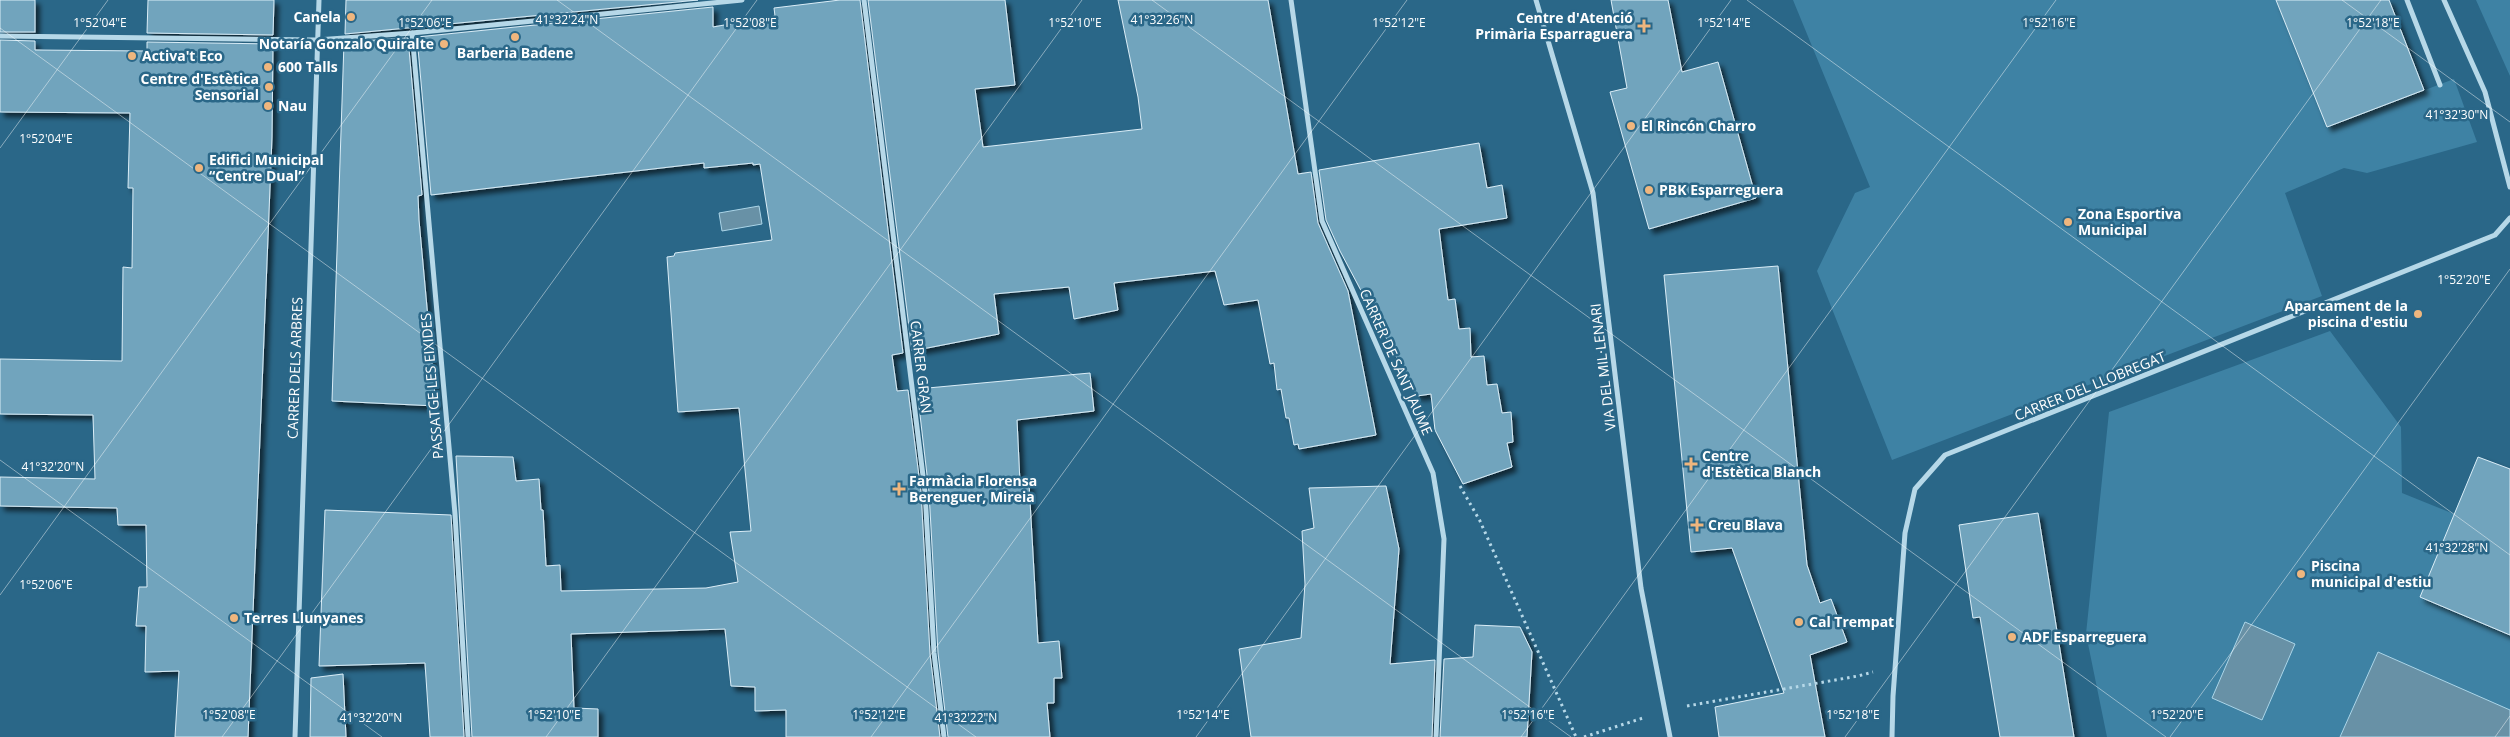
<svg xmlns="http://www.w3.org/2000/svg" width="2510" height="737" font-family="'Open Sans',sans-serif">
	<style>
		.green { fill: #3e82a4 }
		.water { fill: #6891a6; stroke: #abd5e8 }
		.building { fill: #71a4bd; stroke: #daedf7; filter: url(#shadow) }
		.lines { fill: none; stroke-linecap: round; stroke-linejoin: round }
		.path { stroke: #b6d8e8; stroke-width: 3; stroke-dasharray: 2.5 4; stroke-linecap: butt }
		.street { stroke: #b6d8e8; stroke-width: 5 }
		.ticks { fill: none; stroke: #fff; stroke-width: 1; stroke-opacity: 0.45 }
		.poi-dot { fill: #efb67e; stroke: #2a6788; stroke-width: 2 }
		.labels { text-anchor: middle; stroke-width: 5; stroke-linejoin: round; paint-order: stroke }
		.poi-label { font-size: 14px; font-weight: bold; fill: #fff; stroke: #2a6788; text-anchor: start }
		.street-label { font-size: 14px; fill: #fff; stroke: #2a6788 }
		.ticks-label { font-size: 12px; text-anchor: middle; fill: #fff; stroke: #2a6788; stroke-width: 5; stroke-linejoin: round; paint-order: stroke }
	</style>
	<defs>
		<filter id="shadow"><feDropShadow dx="4.5" dy="4.5" stdDeviation="2.5" flood-color="#0009"/></filter>
	</defs>
	<rect width="100%" height="100%" fill="#2a6788"/>
	<!-- green -->
	<g class="green">
		<polygon points="1793,0 2276,0 2327,127 2454,79 2477,142 2367,173 2344,168 2285,193 2322,296 1892,460 1817,271 1855,193 1870,187"/>
		<polygon points="2476,0 2510,0 2510,76"/>
		<polygon points="2330,331 2401,427 2402,493 2454,514 2478,457 2510,469 2510,737 2107,737 2086,634 2109,412"/>
	</g>
	<!-- water -->
	<g class="water">
		<polygon points="759,206 762,224 722,231 719,213"/>
		<polygon points="2245,622 2295,644 2262,720 2212,698"/>
		<polygon points="2378,652 2510,710 2510,737 2340,737"/>
	</g>
	<!-- building -->
	<g class="building">
		<rect x="0" y="0" width="35" height="32"/>
		<polygon points="148,0 274,0 273,35 147,33"/>
		<polygon points="346,0 698,0 345,34"/>
		<polygon points="840,0 860,0 903,353 892,355 897,391 908,390 921,492 930,654 940,737 786,737 786,710 755,711 755,687 731,686 725,629 571,634 574,708 598,709 598,737 472,737 456,456 513,457 516,481 539,479 541,510 543,510 546,566 560,565 561,591 706,588 738,582 730,532 751,531 739,408 678,412 667,257 674,256 675,253 772,240 760,164 753,165 753,163 704,168 704,163 431,195 417,37 713,7 713,27 775,16 774,8"/>
		<polygon points="868,0 1005,0 1015,85 975,89 983,147 1142,129 1138,97 1118,0 1268,0 1298,174 1311,172 1318,223 1348,291 1376,435 1299,449 1298,444 1294,445 1289,418 1286,418 1281,389 1277,390 1274,363 1270,364 1258,300 1224,305 1215,271 1114,283 1118,310 1074,319 1069,287 994,294 999,334 912,351"/>
		<polygon points="1611,0 1668,0 1682,72 1718,62 1756,198 1649,229 1610,92 1627,88"/>
		<polygon points="2276,0 2389,0 2424,90 2327,127"/>
		<polygon points="408,38 422,195 418,196 419,220 436,406 332,401 344,42"/>
		<polygon points="0,40 35,41 35,50 147,51 147,42 273,44 272,137 248,737 175,737 179,671 145,672 146,626 136,626 139,587 147,587 146,525 118,525 117,508 0,506 0,477 95,479 93,415 0,414 0,359 122,361 123,267 132,268 133,188 128,188 130,113 0,112"/>
		<polygon points="1479,143 1487,188 1502,185 1507,218 1439,229 1448,300 1455,299 1459,329 1470,328 1471,357 1484,356 1487,385 1497,384 1502,413 1511,412 1513,442 1507,443 1512,467 1463,484 1435,430 1431,394 1417,396 1340,251 1326,220 1319,170"/>
		<polygon points="1778,266 1807,565 1820,603 1831,599 1847,642 1810,655 1825,737 1719,737 1715,707 1784,693 1732,548 1691,552 1664,275"/>
		<polygon points="1090,373 1094,411 1017,420 1020,483 1029,483 1038,643 1059,641 1062,678 1054,678 1054,703 1047,703 1050,737 948,737 938,653 929,492 917,389"/>
		<polygon points="2478,457 2510,469 2510,635 2420,597"/>
		<polygon points="1386,486 1399,549 1390,664 1435,660 1432,737 1251,737 1239,649 1301,638 1305,584 1302,531 1314,528 1309,488"/>
		<polygon points="325,510 451,515 464,737 430,737 425,663 319,666"/>
		<polygon points="2038,513 2074,737 2000,737 1980,617 1973,618 1959,525"/>
		<polygon points="1475,625 1520,627 1532,652 1527,737 1440,737 1444,659 1473,657"/>
		<polygon points="343,674 346,737 310,737 311,678"/>
	</g>
	<g class="lines">
		<!-- path -->
		<g class="path">
			<polyline points="1460,486 1480,521 1576,737"/>
			<polyline points="1687,706 1858,676 1873,672"/>
			<polyline points="1584,737 1643,718"/>
		</g>
		<!-- street -->
		<g class="street">
			<polyline points="864,0 925,492 934,653 944,737"/>
			<polyline points="1291,0 1322,221 1433,473 1444,539 1436,737"/>
			<polyline points="1536,0 1593,193 1641,588 1670,737"/>
			<polyline points="2407,0 2440,85"/>
			<polyline points="2444,0 2485,92 2510,187"/>
			<polyline points="412,33 455,514 468,737"/>
			<polyline points="0,36 317,40 412,33 742,0"/>
			<polyline points="295,737 319,0"/>
			<polyline points="1892,737 1893,696 1905,533 1915,489 1945,455 2495,235 2510,218"/>
		</g>
	</g>
	<!-- ticks -->
	<path class="ticks" d="M 557,0 L 1571,737M 1152,0 L 2166,737M 1747,0 L 2510,555M 2342,0 L 2510,122M 0,28 L 976,737M 0,148 L 108,0M 0,460 L 382,737M 0,595 L 432,0M 222,737 L 757,0M 546,737 L 1082,0M 871,737 L 1407,0M 1196,737 L 1731,0M 1521,737 L 2056,0M 1845,737 L 2381,0M 2170,737 L 2510,269M 2495,737 L 2510,716"/>
	<!-- markers -->
	<g class="poi-dot">
		<circle cx="351" cy="17" r="5"/>
		<path d="M1641.5 18.5h5v5h5v5h-5v5h-5v-5h-5v-5h5z"/>
		<circle cx="515" cy="37" r="5"/>
		<circle cx="444" cy="44" r="5"/>
		<circle cx="132" cy="56" r="5"/>
		<circle cx="268" cy="67" r="5"/>
		<circle cx="269" cy="87" r="5"/>
		<circle cx="268" cy="106" r="5"/>
		<circle cx="1631" cy="126" r="5"/>
		<circle cx="199" cy="168" r="5"/>
		<circle cx="1649" cy="190" r="5"/>
		<circle cx="2068" cy="222" r="5"/>
		<circle cx="2418" cy="314" r="5"/>
		<path d="M1688.5 456.5h5v5h5v5h-5v5h-5v-5h-5v-5h5z"/>
		<path d="M896.5 481.5h5v5h5v5h-5v5h-5v-5h-5v-5h5z"/>
		<path d="M1694.5 517.5h5v5h5v5h-5v5h-5v-5h-5v-5h5z"/>
		<circle cx="2301" cy="574" r="5"/>
		<circle cx="234" cy="618" r="5"/>
		<circle cx="1799" cy="622" r="5"/>
		<circle cx="2012" cy="637" r="5"/>
	</g>
	<g class="labels">
		<!-- poi labels -->
		<g class="poi-label">
			<text x="341" y="22" text-anchor="end">Canela</text>
			<text x="1633" y="23" text-anchor="end">Centre d'Atenció<tspan x="1633" dy="16">Primària Esparraguera</tspan></text>
			<text x="434" y="49" text-anchor="end">Notaría Gonzalo Quiralte</text>
			<text x="515" y="58" text-anchor="middle">Barberia Badene</text>
			<text x="142" y="61">Activa't Eco</text>
			<text x="278" y="72">600 Talls</text>
			<text x="259" y="84" text-anchor="end">Centre d'Estètica<tspan x="259" dy="16">Sensorial</tspan></text>
			<text x="278" y="111">Nau</text>
			<text x="1641" y="131">El Rincón Charro</text>
			<text x="209" y="165">Edifici Municipal<tspan x="209" dy="16">“Centre Dual”</tspan></text>
			<text x="1659" y="195">PBK Esparreguera</text>
			<text x="2078" y="219">Zona Esportiva<tspan x="2078" dy="16">Municipal</tspan></text>
			<text x="2408" y="311" text-anchor="end">Aparcament de la<tspan x="2408" dy="16">piscina d'estiu</tspan></text>
			<text x="1702" y="461">Centre<tspan x="1702" dy="16">d'Estètica Blanch</tspan></text>
			<text x="909" y="486">Farmàcia Florensa<tspan x="909" dy="16">Berenguer, Mireia</tspan></text>
			<text x="1708" y="530">Creu Blava</text>
			<text x="2311" y="571">Piscina<tspan x="2311" dy="16">municipal d'estiu</tspan></text>
			<text x="244" y="623">Terres Llunyanes</text>
			<text x="1809" y="627">Cal Trempat</text>
			<text x="2022" y="642">ADF Esparreguera</text>
		</g>
		<!-- street labels -->
		<g class="street-label">
			<text transform="translate(1396 362) rotate(66)" y="5">CARRER DE SANT JAUME</text>
			<text transform="translate(921 367) rotate(83)" y="5">CARRER GRAN</text>
			<text transform="translate(1603 367) rotate(-97)" y="5">VIA DEL MIL·LENARI</text>
			<text transform="translate(295 368) rotate(-88)" y="5">CARRER DELS ARBRES</text>
			<text transform="translate(432 386) rotate(-95)" y="5">PASSATGE LES EIXIDES</text>
			<text transform="translate(2090 386) rotate(-22)" y="5">CARRER DEL LLOBREGAT</text>
		</g>
	</g>
	<g class="ticks-label">
		<text x="567" y="24">41°32'24"N</text>
		<text x="1162" y="24">41°32'26"N</text>
		<text x="100" y="27">1°52'04"E</text>
		<text x="425" y="27">1°52'06"E</text>
		<text x="750" y="27">1°52'08"E</text>
		<text x="1075" y="27">1°52'10"E</text>
		<text x="1399" y="27">1°52'12"E</text>
		<text x="1724" y="27">1°52'14"E</text>
		<text x="2049" y="27">1°52'16"E</text>
		<text x="2373" y="27">1°52'18"E</text>
		<text x="2457" y="119">41°32'30"N</text>
		<text x="46" y="143">1°52'04"E</text>
		<text x="2464" y="284">1°52'20"E</text>
		<text x="53" y="471">41°32'20"N</text>
		<text x="2457" y="552">41°32'28"N</text>
		<text x="46" y="589">1°52'06"E</text>
		<text x="229" y="719">1°52'08"E</text>
		<text x="554" y="719">1°52'10"E</text>
		<text x="879" y="719">1°52'12"E</text>
		<text x="1203" y="719">1°52'14"E</text>
		<text x="1528" y="719">1°52'16"E</text>
		<text x="1853" y="719">1°52'18"E</text>
		<text x="2177" y="719">1°52'20"E</text>
		<text x="371" y="722">41°32'20"N</text>
		<text x="966" y="722">41°32'22"N</text>
	</g>
</svg>
